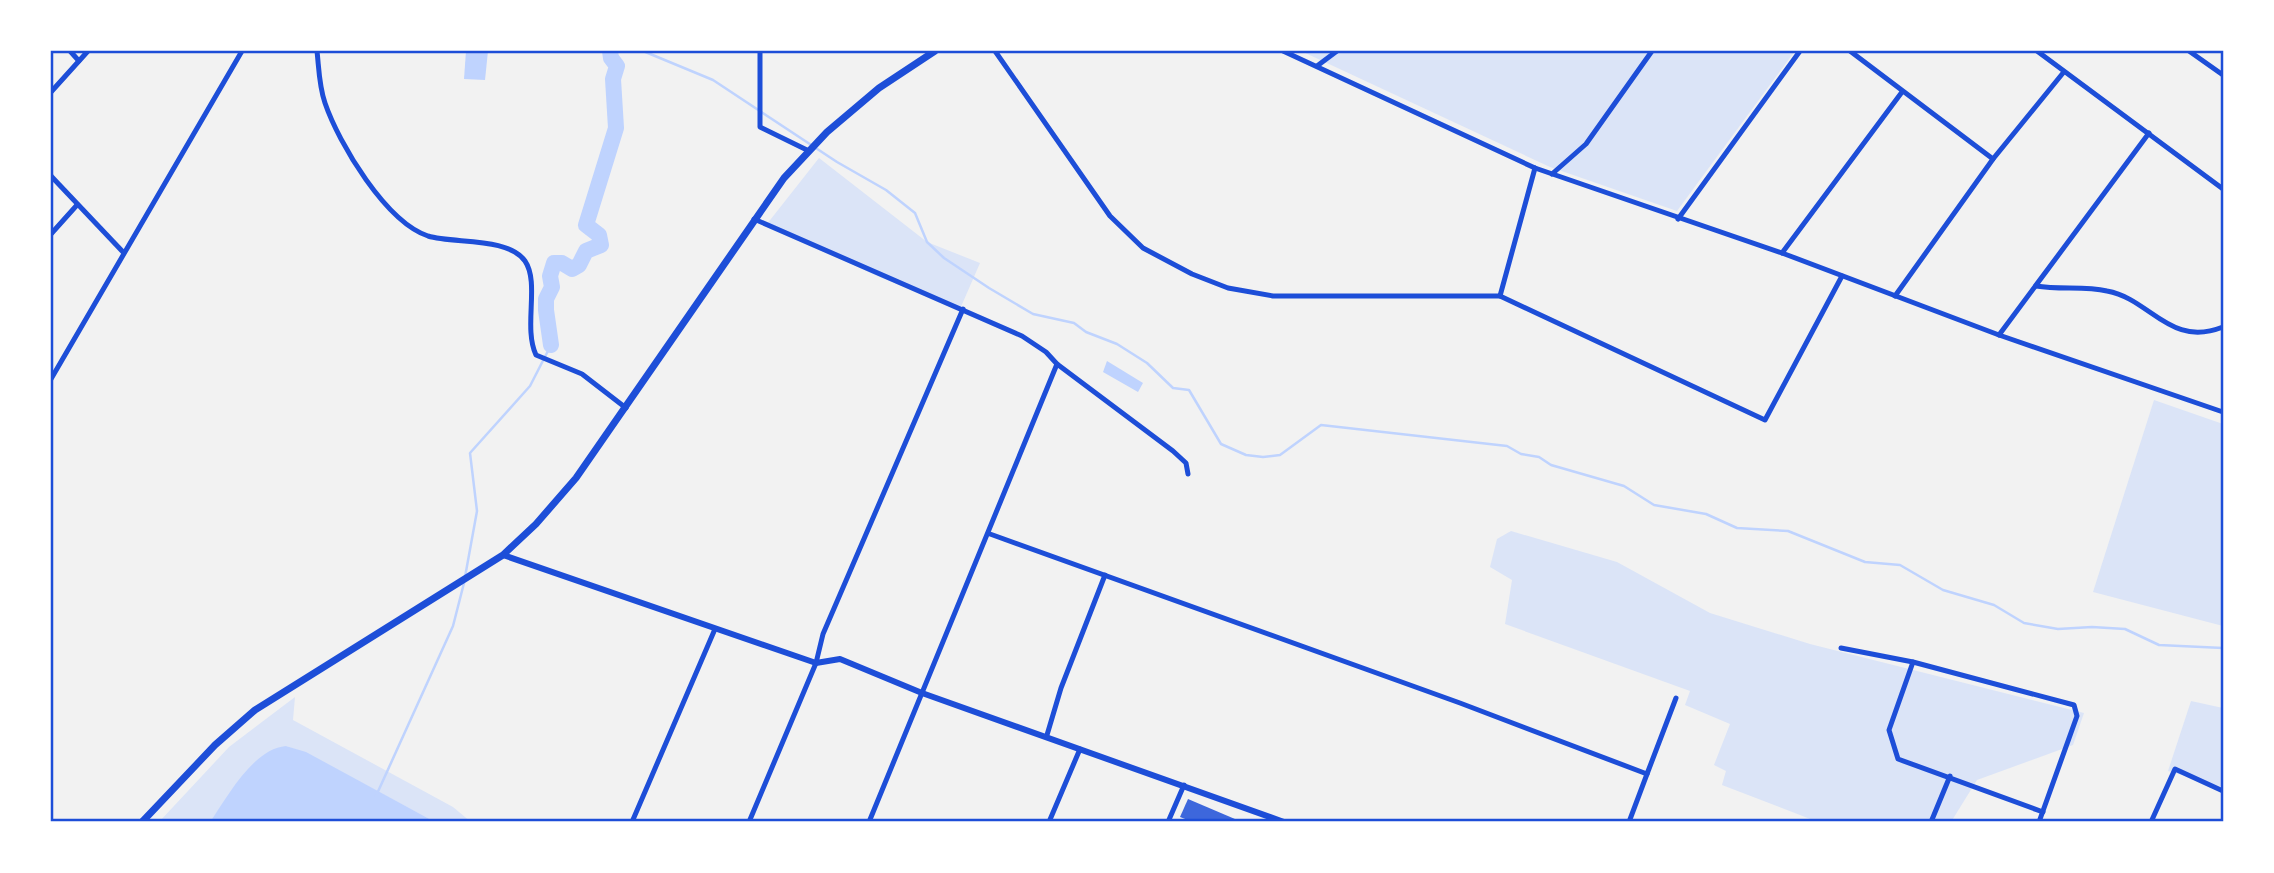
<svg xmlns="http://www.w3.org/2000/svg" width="2274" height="873" font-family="Arial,sans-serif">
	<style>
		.green { fill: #dbe4f7 }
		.water { fill: #bfd3fe }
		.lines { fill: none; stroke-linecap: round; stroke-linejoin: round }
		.stream { stroke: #bfd3fe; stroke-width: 2.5 }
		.river { stroke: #bfd3fe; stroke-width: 16 }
		.building { fill: #3d67dc }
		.minor { stroke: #1d4ed8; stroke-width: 5 }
		.tertiary { stroke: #1d4ed8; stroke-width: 6 }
		.secondary { stroke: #1d4ed8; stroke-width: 7 }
		.neatline { fill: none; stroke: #1d4ed8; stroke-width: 2.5 }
	</style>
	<rect width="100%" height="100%" fill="#f2f2f2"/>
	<!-- green -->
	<g class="green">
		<polygon points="1301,51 1795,51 1677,211 1550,167"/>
		<polygon points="819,158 927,242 980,263 960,309 877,276 767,224"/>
		<polygon points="2154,400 2223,424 2223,626 2093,592"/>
		<polygon points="1511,531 1617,562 1710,613 1810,644 2084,713 2073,745 1977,780 1951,822 1818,822 1722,785 1726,771 1714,765 1730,724 1685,705 1690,691 1505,624 1512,580 1490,567 1497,539"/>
		<polygon points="295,697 293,720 453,807 471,822 435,822 306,753 286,746 230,794 210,822 159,822 229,747"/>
		<polygon points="2191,701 2223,708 2223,787 2168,771"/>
	</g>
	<!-- water -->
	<g class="water">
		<polygon points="466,51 488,51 485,80 464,79"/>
		<polygon points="1107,361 1143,383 1138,392 1103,372"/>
		<path d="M 286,746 L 306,752 L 435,822 L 210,822 C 228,796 253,749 286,746 Z"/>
	</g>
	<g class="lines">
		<!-- stream -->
		<g class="stream">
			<polyline points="643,51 713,80 837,162 886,190 915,213 927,242 944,258 989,288 1033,314 1074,323 1086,332 1117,344 1147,363 1173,388 1189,390 1221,444 1246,455 1263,457 1280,455 1321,425 1507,446 1521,454 1539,457 1551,465 1624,486 1654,505 1706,514 1737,528 1788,531 1865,562 1900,565 1943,590 1994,605 2024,623 2058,629 2092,627 2125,629 2159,645 2223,648"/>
			<polyline points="465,577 477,511 470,453 530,386 551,345"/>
			<polyline points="376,796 453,626 464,583"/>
		</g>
		<!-- river -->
		<polyline class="river" points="551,345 546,310 546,299 552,287 550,276 554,263 562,263 572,269 579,265 586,251 601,245 599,235 586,225 616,128 613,79 617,66 611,58 610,51"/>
	</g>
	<!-- building -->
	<polygon class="building" points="1188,799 1242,822 1193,822 1180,817"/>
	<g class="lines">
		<!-- minor -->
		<g class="minor">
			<polyline points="70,51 79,61"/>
			<path d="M 317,51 C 319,69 319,86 325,103 C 339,144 386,222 428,236 C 454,244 508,237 525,261 C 540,283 523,327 536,355 L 582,374 L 626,408"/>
			<polyline points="760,51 760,127 809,151"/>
			<polyline points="995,51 1110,216 1143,248 1192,274 1228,288 1273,296 1500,296 1765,420 1842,276"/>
			<polyline points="1283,51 1535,168 1782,253 1999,335 2223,412"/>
			<polyline points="1850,51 1993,159"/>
			<polyline points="2037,51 2223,189"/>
			<polyline points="2189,51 2223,75"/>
			<polyline points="1317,66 1337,51"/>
			<polyline points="51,92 88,51"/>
			<polyline points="1552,174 1586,144 1652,51"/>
			<polyline points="51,176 123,252"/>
			<polyline points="754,219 1022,336 1046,352 1057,364 1173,451 1186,463 1188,474"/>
			<polyline points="1678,219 1800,51"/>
			<polyline points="51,234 77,205"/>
			<polyline points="1782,253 1902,92"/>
			<path d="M 2036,286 C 2060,290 2084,286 2107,291 C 2151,299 2169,348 2223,327"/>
			<polyline points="1500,296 1535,168"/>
			<polyline points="1895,296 1993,159 2063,73"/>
			<polyline points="1999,335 2149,133"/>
			<polyline points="51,379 242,51"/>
			<polyline points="990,534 1460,703 1647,774 1676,698"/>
			<polyline points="1841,648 1913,662 2074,705 2077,716 2039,822"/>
			<polyline points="1913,662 1889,730 1898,759 2043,812"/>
			<polyline points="1047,735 1061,688 1105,575"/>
			<polyline points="632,822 715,629"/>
			<polyline points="749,822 816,663 823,634 963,309"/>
			<polyline points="869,822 1057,364"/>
			<polyline points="1049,822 1080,749"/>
			<polyline points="1168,822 1184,785"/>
			<polyline points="1629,822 1647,774"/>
			<polyline points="1931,822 1950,776"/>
			<polyline points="2151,822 2175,769 2223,791"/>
		</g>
		<!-- tertiary -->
		<polyline class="tertiary" points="503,555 816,663 840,659 922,693 1284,822"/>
		<!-- secondary -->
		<polyline class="secondary" points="142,822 215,745 255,710 503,555 536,524 576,478 784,178 827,132 879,88 935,51"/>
	</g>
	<!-- border -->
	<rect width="2274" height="873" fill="none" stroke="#ffffff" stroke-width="105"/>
	<rect x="52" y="52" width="2170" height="768" class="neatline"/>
</svg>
